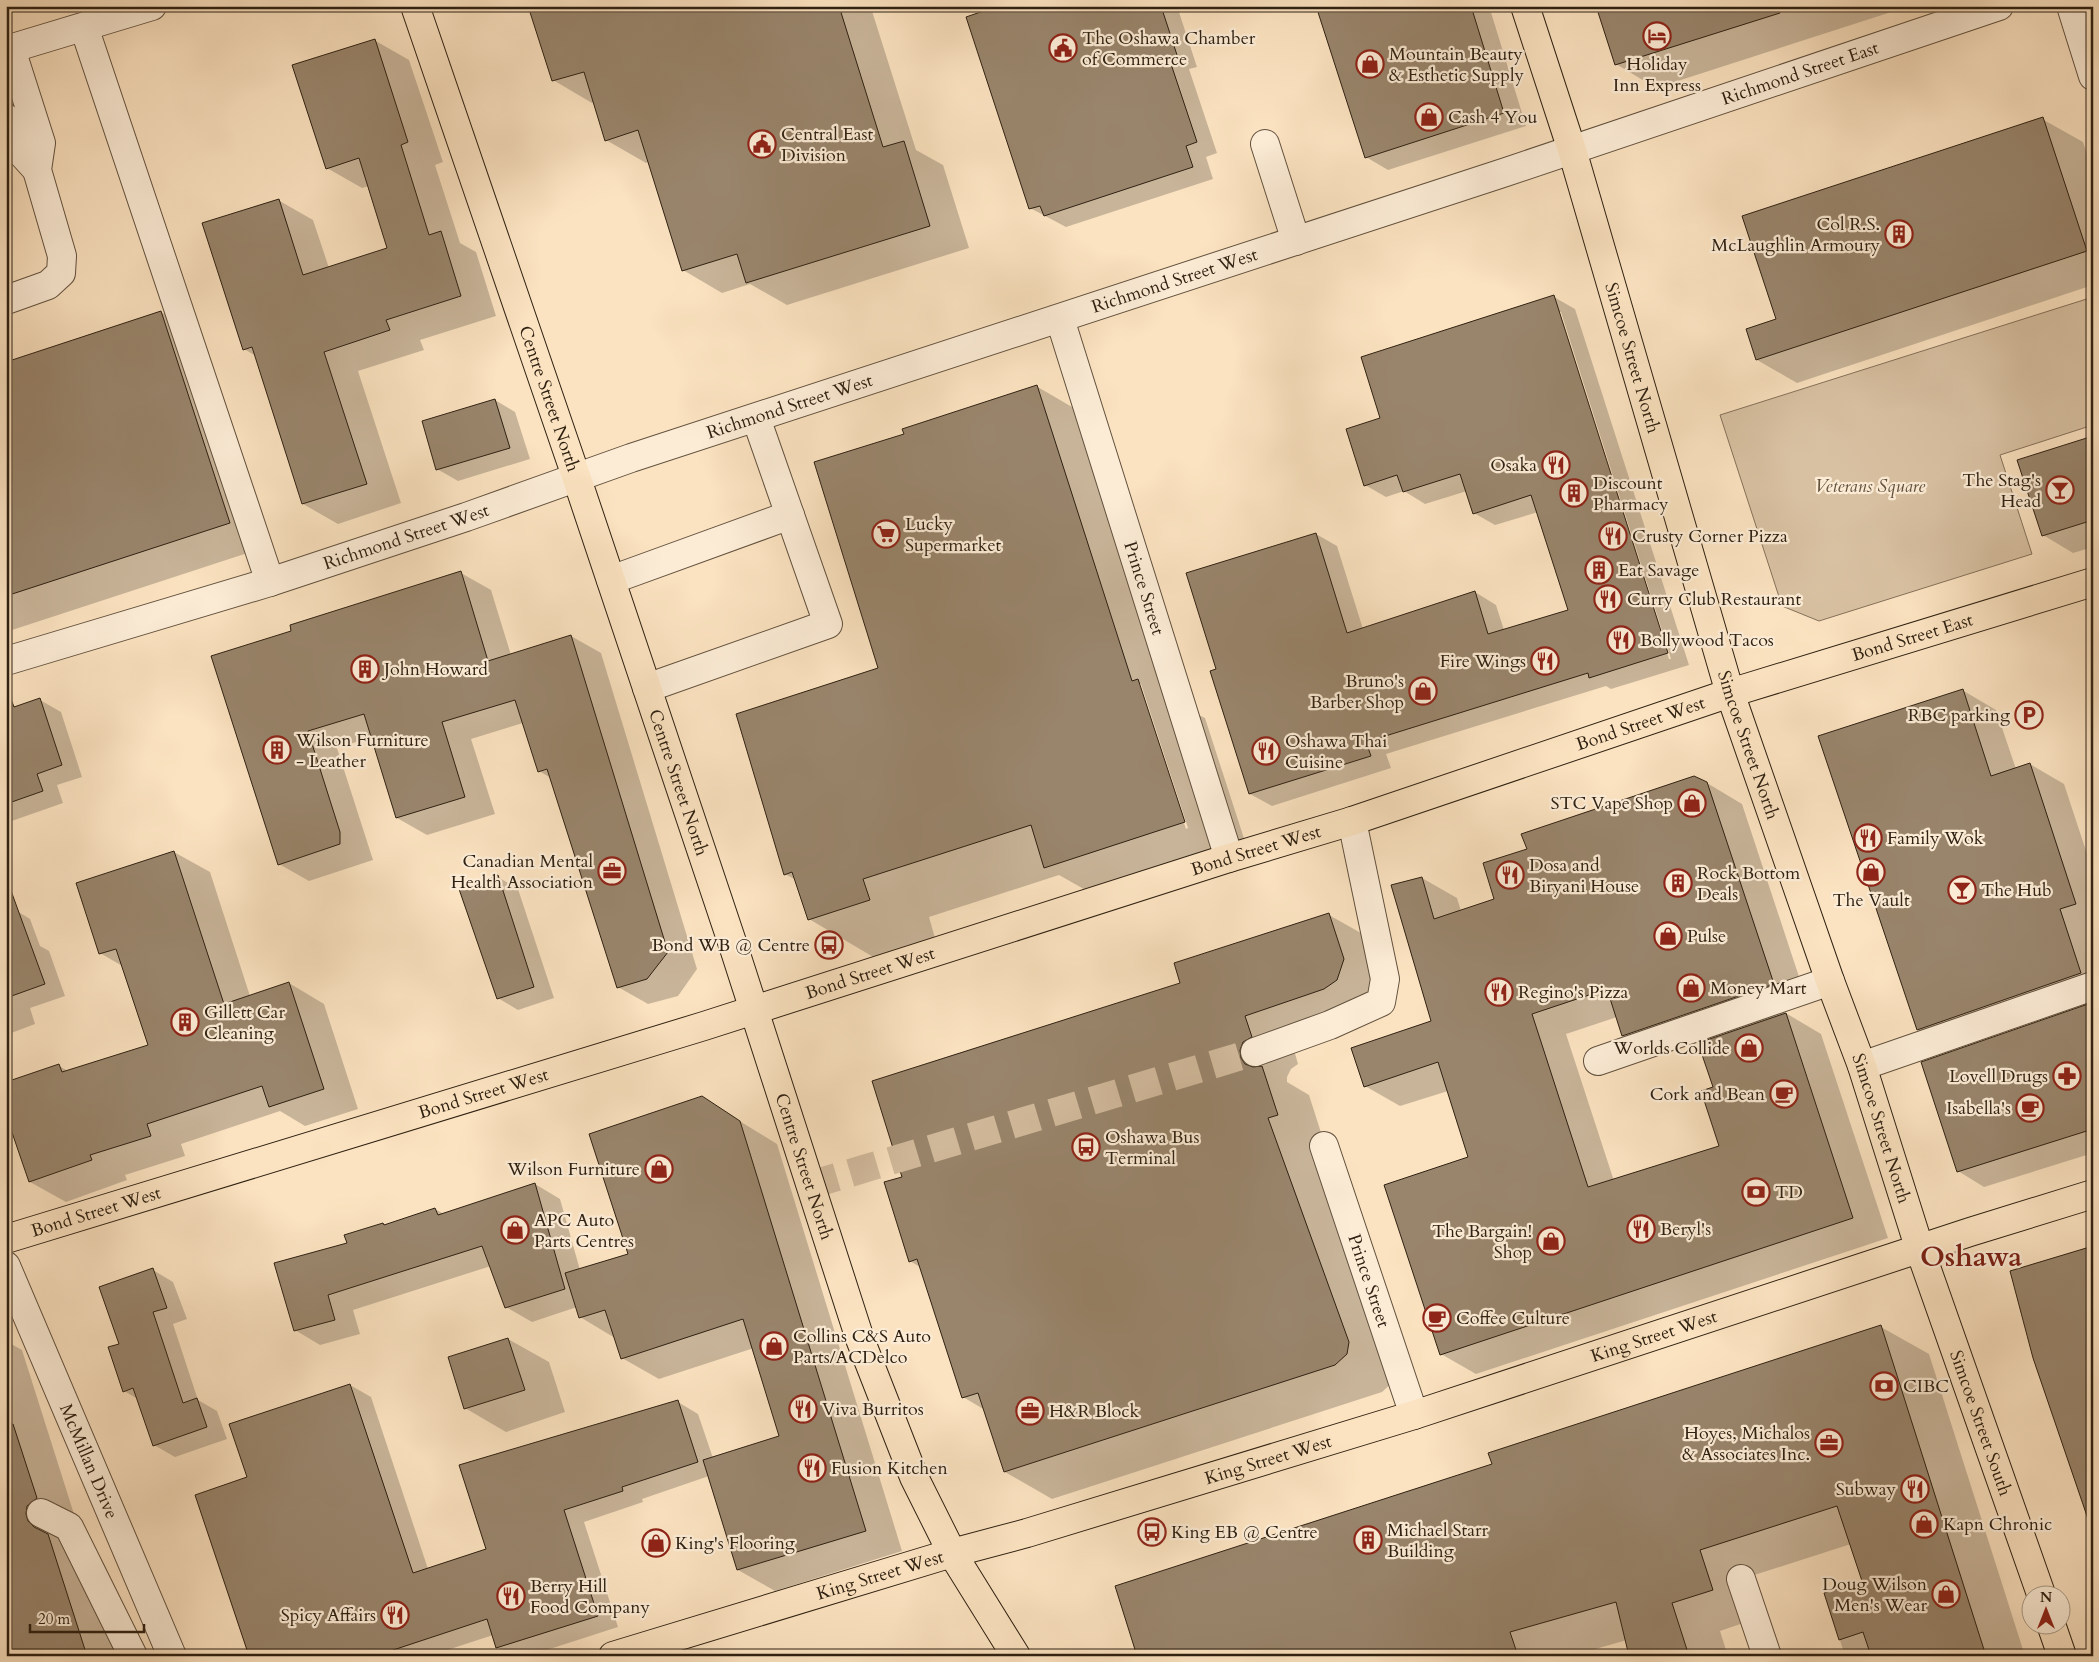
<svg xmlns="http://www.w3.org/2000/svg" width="2099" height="1662" font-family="Cardo,serif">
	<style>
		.green { fill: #d8c1a2; stroke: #84715a }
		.shadow { fill: #0003; fill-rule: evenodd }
		.building { fill: #99856c; stroke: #2f2112 }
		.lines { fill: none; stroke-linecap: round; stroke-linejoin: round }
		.minor-tunnel { stroke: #d2bb9d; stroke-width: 28; stroke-dasharray: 28 14; stroke-linecap: butt }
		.minor-casing { stroke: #62513e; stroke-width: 30 }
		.major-casing { stroke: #2f2112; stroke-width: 30 }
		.minor { stroke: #fcecd6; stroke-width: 28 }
		.major { stroke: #fbe2c0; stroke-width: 28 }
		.labels { text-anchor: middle; stroke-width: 4.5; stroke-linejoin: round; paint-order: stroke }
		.poi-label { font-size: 18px; fill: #2f2112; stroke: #fcecd6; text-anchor: start }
		.street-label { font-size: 18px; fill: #2f2112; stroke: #fcecd6 }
		.park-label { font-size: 18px; font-style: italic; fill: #62513d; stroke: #fcecd6 }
		.town-label { font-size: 28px; font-weight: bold; fill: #7a1f14; stroke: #fcecd6 }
	</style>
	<rect width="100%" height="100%" fill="#fbe2c0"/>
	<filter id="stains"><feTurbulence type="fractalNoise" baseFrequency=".004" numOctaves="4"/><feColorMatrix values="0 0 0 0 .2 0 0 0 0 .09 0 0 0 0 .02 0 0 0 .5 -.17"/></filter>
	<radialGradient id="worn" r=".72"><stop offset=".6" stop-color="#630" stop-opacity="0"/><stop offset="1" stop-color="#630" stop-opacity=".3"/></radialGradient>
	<!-- green -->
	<polygon class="green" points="2093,297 2093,425 2000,455 2032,554 1819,621 1782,606 1720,415"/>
	<!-- shadow -->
	<g class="shadow">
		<polygon points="530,6 888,6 872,11 916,150 943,165 969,248 787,305 750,284 722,293 683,270 649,162 646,163 606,140 595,102 592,103 553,80"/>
		<polygon points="1000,6 1177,6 1197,67 1189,69 1217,153 1206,157 1213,179 1066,227 1030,208"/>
		<polygon points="1328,6 1489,6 1526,126 1388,170 1366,157"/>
		<polygon points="1598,6 1910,6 1656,88 1616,64"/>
		<polygon points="1932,6 1953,6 1940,11"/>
		<polygon points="374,40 409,60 443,162 435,165 460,243 476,252 496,316 420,340 424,350 358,371 401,503 338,524 303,504 256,356 244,349 278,200 313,220 329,268 389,249 369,186 362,188 327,168"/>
		<polygon points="2042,119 2083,142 2093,172 2093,285 1797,383 1757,360 1777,320"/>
		<path d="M 1554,297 L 1575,309 L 1689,665 L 1611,689 L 1606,686 L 1386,754 L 1391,768 L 1272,806 L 1250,794 L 1211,672 L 1218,670 L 1316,534 L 1337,546 L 1363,629 L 1475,592 L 1496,605 L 1504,630 L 1570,611 L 1538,512 L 1495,525 L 1474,513 L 1467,491 L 1425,504 L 1404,491 L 1386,497 L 1365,485 L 1382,419 ZM 1558,312 L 1561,312 L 1671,659 L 1669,659 Z"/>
		<polygon points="161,312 201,336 269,546 6,632 6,363"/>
		<path d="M 1036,386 L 1103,425 L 1197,714 L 1205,718 L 1251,860 L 1112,905 L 1059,875 L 929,917 L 935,938 L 875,958 L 809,919 L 796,880 L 785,874 L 880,669 L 905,434 ZM 1139,684 L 1141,684 L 1188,828 L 1186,829 Z"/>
		<polygon points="495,400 515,412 530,459 458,481 437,469"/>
		<polygon points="2093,438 2093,547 2073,553 2043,535"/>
		<polygon points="461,573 491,590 511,655 571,636 601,653 697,969 678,996 648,1004 618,987 551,778 539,771 523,723 471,739 495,814 427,835 397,818 372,737 337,748 373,860 309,881 279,864 293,631"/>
		<polygon points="2093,645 2093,667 2087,647"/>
		<polygon points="1962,690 1996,710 2016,769 2030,764 2064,784 2093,872 2093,1000 1952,1049 1918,1030"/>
		<polygon points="40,700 61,712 82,777 57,785 63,803 6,823 6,724"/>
		<path d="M 1707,783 L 1742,804 L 1808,1004 L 1784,1012 L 1821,1034 L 1888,1238 L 1476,1374 L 1441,1354 L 1469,1158 L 1448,1091 L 1400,1106 L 1365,1086 L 1433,1022 L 1422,878 L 1457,898 L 1461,911 L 1496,900 L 1528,850 ZM 1617,1017 L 1623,1035 L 1659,1056 L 1699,1042 L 1714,1088 L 1721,1147 L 1614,1181 L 1566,1034 Z"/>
		<polygon points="174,852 210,872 250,996 289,983 324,1004 358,1109 305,1126 280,1111 181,1144 185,1156 125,1175 127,1180 66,1202 30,1182 59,1066 68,1071 150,1046 124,967 100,953"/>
		<polygon points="498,877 518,889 554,998 518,1010 498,998"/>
		<polygon points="6,882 17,911 30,919 40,946 49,951 65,996 30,1008 35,1024 6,1035"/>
		<polygon points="1329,915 1377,942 1390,987 1292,1043 1298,1064 1291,1069 1287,1077 1287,1082 1309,1095 1324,1142 1394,1381 1382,1392 1052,1499 1005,1472 985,1410 963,1397 920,1267 910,1261 903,1178 1182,984"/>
		<polygon points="2093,1004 2093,1153 1984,1187 1958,1171 1923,1063"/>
		<polygon points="702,1098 777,1144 902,1551 775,1591 738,1570 709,1476 642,1499 643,1502 584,1522 618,1627 528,1656 512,1656 497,1647 493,1635 429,1656 250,1656 248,1478 350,1385 371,1397 428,1569 488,1550 678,1402 698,1414 713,1458 781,1437 754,1348 659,1379 622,1358 615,1338 580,1317 577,1307 532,1322 506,1307 491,1266 353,1310 360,1334 320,1345 295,1330 348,1244 383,1224 386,1226 435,1209 444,1214 535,1184 560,1199 580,1270 629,1255"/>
		<polygon points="2093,1248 2093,1529 2034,1359"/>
		<polygon points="153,1270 173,1282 187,1319 173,1324 198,1400 217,1411 227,1439 175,1457 154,1445 138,1399 124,1391"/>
		<polygon points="1881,1327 1929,1354 2025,1656 1845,1656 1825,1594 1863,1582 1851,1544 1748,1577 1761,1617 1720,1631 1728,1656 1630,1656 1627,1640 1571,1656 1139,1656 1493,1464"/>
		<polygon points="508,1339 549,1362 565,1412 506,1432 465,1408"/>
		<polygon points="6,1341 22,1350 119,1656 6,1656"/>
	</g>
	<!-- building -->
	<g class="building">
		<polygon points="528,6 839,6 883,147 904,141 930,226 746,283 737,254 682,271 638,130 605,141 584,72 552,81"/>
		<polygon points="998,6 1161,6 1177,55 1169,58 1197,142 1186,146 1193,167 1044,216 1040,206 1029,209 966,17"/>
		<polygon points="1316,6 1471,6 1504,113 1365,158"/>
		<polygon points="1596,6 1779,6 1780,13 1615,65"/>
		<polygon points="375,39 408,142 401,145 429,235 441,231 461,296 386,320 390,330 324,352 367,484 302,504 252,347 243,350 202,223 279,199 303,275 387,248 359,158 326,169 292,65"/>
		<polygon points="2043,117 2087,251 1756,360 1746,329 1776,319 1742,216"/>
		<polygon points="1554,295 1668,653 1589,678 1588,673 1366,742 1371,756 1249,794 1210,671 1216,669 1186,573 1316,533 1347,633 1475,591 1488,634 1568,610 1531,495 1473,514 1460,474 1403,492 1397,475 1364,486 1346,429 1380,418 1361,357"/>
		<polygon points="161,311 230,523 6,596 6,362"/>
		<polygon points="1037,385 1132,681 1138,679 1185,822 1044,868 1031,825 863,879 870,900 808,920 792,872 784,875 736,714 878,668 814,462 904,434 902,429"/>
		<polygon points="495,399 510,448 436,470 422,421"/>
		<polygon points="2093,436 2093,520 2042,536 2017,460"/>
		<polygon points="461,571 488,661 571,635 668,952 647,979 617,988 547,769 538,772 515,700 442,722 465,797 396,818 364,714 308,731 340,832 340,844 278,865 211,656 291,631 290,625"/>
		<polygon points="1963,689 1991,776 2030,763 2076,904 2060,909 2081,973 1917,1030 1818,736"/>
		<polygon points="40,698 62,765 37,774 43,791 6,804 6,700 11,699 14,707"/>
		<polygon points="1694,776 1707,782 1774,984 1622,1036 1607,989 1532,1014 1588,1187 1719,1146 1701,1091 1713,1087 1698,1043 1786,1013 1853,1218 1440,1355 1384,1185 1468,1157 1438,1062 1364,1087 1351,1048 1431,1021 1391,885 1422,877 1434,919 1494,899 1483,863 1527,849 1521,834"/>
		<polygon points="174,851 224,1004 289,982 324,1089 269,1107 262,1086 147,1124 151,1136 90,1155 92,1160 29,1182 6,1115 6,1082 59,1064 62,1072 148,1045 116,949 99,954 76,883"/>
		<polygon points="498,875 534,987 497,999 459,889"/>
		<polygon points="6,888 10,888 45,984 6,998"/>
		<polygon points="1329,913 1344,959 1337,980 1324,989 1245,1016 1252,1037 1243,1042 1240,1050 1241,1058 1245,1064 1253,1067 1262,1066 1278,1115 1268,1118 1349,1342 1347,1354 1335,1365 1004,1472 978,1393 962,1398 917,1259 909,1262 884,1182 902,1177 872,1081 1180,983 1174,963"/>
		<polygon points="2091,1003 2093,1129 1957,1172 1921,1062"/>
		<polygon points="702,1096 740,1121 866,1531 737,1570 703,1460 779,1436 743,1319 621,1359 605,1310 579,1318 565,1273 628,1254 589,1134"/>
		<polygon points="535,1183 565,1289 505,1308 482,1246 328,1295 335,1320 294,1331 274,1263 347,1243 344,1235 383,1223 384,1225 435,1208 438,1215"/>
		<polygon points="2093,1246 2093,1519 2088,1519 2033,1358 2010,1271"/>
		<polygon points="153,1268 167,1308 153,1312 183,1403 197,1398 207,1427 153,1446 133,1388 123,1392 108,1347 119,1344 99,1287"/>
		<polygon points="1881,1325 1986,1656 1871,1656 1863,1632 1839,1640 1824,1593 1862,1581 1837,1506 1700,1550 1713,1590 1672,1603 1689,1656 1629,1656 1616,1602 1510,1632 1518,1656 1137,1656 1115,1586 1492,1464 1488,1453"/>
		<polygon points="508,1338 525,1390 464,1409 448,1357"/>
		<polygon points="350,1384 413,1573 486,1549 459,1465 678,1400 698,1462 622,1487 623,1491 564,1510 598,1616 496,1648 487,1619 375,1656 249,1656 195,1495 247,1477 229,1424"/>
		<polygon points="13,1424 37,1498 27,1506 26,1514 28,1521 34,1527 48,1534 87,1656 6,1656 6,1425"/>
	</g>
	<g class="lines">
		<!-- minor-tunnel -->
		<polyline class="minor-tunnel" points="810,1185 1255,1052"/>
		<!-- minor casing -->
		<g class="minor-casing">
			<g id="minor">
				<polyline points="2071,6 2093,76"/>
				<polyline points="84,27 270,582"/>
				<polyline points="6,50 152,6"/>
				<polyline points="6,118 16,147 37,170"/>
				<polyline points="1265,144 1296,241"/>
				<polyline points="6,300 48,285 61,273 62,256 37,170 41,143 11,49"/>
				<path id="s1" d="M 1060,319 L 1229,858"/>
				<polyline points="611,580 790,515"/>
				<path id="s2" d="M 6,661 L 270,582 L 466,517 L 631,458 L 1506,172 L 1999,6"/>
				<polyline points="647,688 828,624 756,418"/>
				<polyline points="1255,1052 1330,1025 1381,1002 1385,979 1352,821"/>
				<polyline points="1598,1061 1830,981"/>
				<polyline points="1862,1066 2093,986"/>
				<path id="s3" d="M 1324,1146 L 1414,1415"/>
				<path id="s4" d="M 6,1266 L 172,1656"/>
				<polyline points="41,1513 69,1527 133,1656"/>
				<polyline points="1741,1579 1767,1656"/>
			</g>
		</g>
		<!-- major casing -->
		<g class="major-casing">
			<g id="major">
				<path id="s5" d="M 415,6 L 577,479 L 733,945 L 860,1339 L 914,1477 L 952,1553 L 1016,1656"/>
				<path id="s6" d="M 1525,6 L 1572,150 L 1730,693 L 1830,981 L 1862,1066 L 1920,1250 L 2041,1594"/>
				<path id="s7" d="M 6,1239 L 704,1026 L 1229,858 L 1352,821 L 1730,693 L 2093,582"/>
				<polyline points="2051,1624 2062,1656"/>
				<path id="s8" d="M 613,1656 L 952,1553 L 1027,1533 L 1414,1415 L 1970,1232 L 2093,1194"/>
			</g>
		</g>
		<!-- minor -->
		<use href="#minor" class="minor"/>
		<!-- major -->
		<use href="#major" class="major"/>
	</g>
	<!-- icons -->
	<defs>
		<g id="hotel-ring" transform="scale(1.4375)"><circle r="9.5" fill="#fcecd6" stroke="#8f2418" stroke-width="1.5"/><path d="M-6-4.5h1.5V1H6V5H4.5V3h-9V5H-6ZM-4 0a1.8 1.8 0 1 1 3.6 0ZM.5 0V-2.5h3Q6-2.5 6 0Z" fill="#8f2418"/></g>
		<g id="civic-ring" transform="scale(1.4375)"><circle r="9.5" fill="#fcecd6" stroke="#8f2418" stroke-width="1.5"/><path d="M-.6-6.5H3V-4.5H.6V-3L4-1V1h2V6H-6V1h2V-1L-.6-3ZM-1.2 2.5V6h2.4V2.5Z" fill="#8f2418"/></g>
		<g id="shop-ring" transform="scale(1.4375)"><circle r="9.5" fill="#fcecd6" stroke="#8f2418" stroke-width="1.5"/><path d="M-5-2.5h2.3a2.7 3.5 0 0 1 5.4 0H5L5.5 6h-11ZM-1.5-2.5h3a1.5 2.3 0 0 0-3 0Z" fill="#8f2418"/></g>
		<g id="building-ring" transform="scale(1.4375)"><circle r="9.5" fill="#fcecd6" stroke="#8f2418" stroke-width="1.5"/><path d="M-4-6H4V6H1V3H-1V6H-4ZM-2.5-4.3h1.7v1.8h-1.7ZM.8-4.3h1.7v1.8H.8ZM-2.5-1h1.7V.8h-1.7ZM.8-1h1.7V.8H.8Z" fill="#8f2418"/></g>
		<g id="restaurant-ring" transform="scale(1.4375)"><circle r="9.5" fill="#fcecd6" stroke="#8f2418" stroke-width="1.5"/><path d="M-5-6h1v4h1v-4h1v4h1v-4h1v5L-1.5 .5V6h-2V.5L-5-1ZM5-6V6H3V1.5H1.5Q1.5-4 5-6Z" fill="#8f2418"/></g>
		<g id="bar-ring" transform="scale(1.4375)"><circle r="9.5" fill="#fcecd6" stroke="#8f2418" stroke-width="1.5"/><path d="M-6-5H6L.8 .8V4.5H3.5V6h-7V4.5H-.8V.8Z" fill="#8f2418"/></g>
		<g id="supermarket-ring" transform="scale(1.4375)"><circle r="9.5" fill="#fcecd6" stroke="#8f2418" stroke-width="1.5"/><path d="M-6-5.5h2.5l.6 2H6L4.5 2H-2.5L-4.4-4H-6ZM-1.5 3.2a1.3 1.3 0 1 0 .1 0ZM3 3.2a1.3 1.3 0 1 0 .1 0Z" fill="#8f2418"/></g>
		<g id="parking-ring" transform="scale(1.4375)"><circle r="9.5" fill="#fcecd6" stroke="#8f2418" stroke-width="1.5"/><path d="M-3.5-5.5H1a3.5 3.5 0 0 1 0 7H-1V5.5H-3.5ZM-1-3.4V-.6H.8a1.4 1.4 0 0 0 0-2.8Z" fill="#8f2418"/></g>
		<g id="office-ring" transform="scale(1.4375)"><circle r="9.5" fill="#fcecd6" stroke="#8f2418" stroke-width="1.5"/><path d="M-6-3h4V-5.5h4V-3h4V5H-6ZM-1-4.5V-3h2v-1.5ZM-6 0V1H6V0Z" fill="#8f2418"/></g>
		<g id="bus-ring" transform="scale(1.4375)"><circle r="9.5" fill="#fcecd6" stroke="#8f2418" stroke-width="1.5"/><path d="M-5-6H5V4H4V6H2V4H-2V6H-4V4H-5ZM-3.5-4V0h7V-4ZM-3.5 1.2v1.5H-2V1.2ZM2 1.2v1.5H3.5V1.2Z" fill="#8f2418"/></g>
		<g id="pharmacy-ring" transform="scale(1.4375)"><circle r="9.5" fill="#fcecd6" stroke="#8f2418" stroke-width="1.5"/><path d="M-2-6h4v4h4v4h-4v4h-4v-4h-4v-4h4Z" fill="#8f2418"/></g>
		<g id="cafe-ring" transform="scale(1.4375)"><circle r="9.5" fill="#fcecd6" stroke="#8f2418" stroke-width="1.5"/><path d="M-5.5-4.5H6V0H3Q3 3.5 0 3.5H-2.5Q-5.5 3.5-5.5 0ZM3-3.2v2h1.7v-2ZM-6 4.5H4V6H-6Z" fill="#8f2418"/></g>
		<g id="bank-ring" transform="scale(1.4375)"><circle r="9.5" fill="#fcecd6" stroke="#8f2418" stroke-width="1.5"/><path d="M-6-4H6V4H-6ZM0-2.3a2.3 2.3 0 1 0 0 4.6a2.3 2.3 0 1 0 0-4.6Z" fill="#8f2418"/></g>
	</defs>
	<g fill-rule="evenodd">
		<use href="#hotel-ring" x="1657" y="36"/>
		<use href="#civic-ring" x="1063" y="48"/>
		<use href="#shop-ring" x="1370" y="64"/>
		<use href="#shop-ring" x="1429" y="117"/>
		<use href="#civic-ring" x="762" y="144"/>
		<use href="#building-ring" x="1899" y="234"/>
		<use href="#restaurant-ring" x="1556" y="465"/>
		<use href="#bar-ring" x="2060" y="490"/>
		<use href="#building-ring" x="1574" y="493"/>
		<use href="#supermarket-ring" x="886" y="534"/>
		<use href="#restaurant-ring" x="1613" y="536"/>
		<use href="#building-ring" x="1599" y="570"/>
		<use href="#restaurant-ring" x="1608" y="599"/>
		<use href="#restaurant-ring" x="1621" y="640"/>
		<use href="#restaurant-ring" x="1545" y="661"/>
		<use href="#building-ring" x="365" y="669"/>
		<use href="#shop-ring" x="1423" y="691"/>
		<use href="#parking-ring" x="2029" y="715"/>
		<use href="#building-ring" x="277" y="750"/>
		<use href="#restaurant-ring" x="1266" y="751"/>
		<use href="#shop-ring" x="1692" y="803"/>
		<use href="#restaurant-ring" x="1868" y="838"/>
		<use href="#office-ring" x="612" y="871"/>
		<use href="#shop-ring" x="1871" y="872"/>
		<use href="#restaurant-ring" x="1510" y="875"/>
		<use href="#building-ring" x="1678" y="883"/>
		<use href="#bar-ring" x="1962" y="890"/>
		<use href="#shop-ring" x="1668" y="936"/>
		<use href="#bus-ring" x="829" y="945"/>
		<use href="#shop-ring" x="1691" y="988"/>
		<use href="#restaurant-ring" x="1499" y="992"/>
		<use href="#building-ring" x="185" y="1022"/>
		<use href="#shop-ring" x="1749" y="1048"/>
		<use href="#pharmacy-ring" x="2067" y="1076"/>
		<use href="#cafe-ring" x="1784" y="1094"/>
		<use href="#cafe-ring" x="2030" y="1108"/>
		<use href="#bus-ring" x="1086" y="1147"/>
		<use href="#shop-ring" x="659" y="1169"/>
		<use href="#bank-ring" x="1756" y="1192"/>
		<use href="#restaurant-ring" x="1641" y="1229"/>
		<use href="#shop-ring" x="515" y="1230"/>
		<use href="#shop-ring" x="1551" y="1241"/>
		<use href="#cafe-ring" x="1437" y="1318"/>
		<use href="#shop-ring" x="774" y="1346"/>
		<use href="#bank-ring" x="1884" y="1386"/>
		<use href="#restaurant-ring" x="803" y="1409"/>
		<use href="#office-ring" x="1030" y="1411"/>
		<use href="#office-ring" x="1829" y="1443"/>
		<use href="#restaurant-ring" x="812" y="1468"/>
		<use href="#restaurant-ring" x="1915" y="1489"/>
		<use href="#shop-ring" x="1924" y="1524"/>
		<use href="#bus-ring" x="1152" y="1532"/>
		<use href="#building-ring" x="1368" y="1540"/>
		<use href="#shop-ring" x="656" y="1543"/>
		<use href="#shop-ring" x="1946" y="1594"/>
		<use href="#restaurant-ring" x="511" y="1596"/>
		<use href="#restaurant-ring" x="395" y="1615"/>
	</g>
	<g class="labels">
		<!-- poi labels -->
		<g class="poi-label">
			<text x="1082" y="44">The Oshawa Chamber<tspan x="1082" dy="21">of Commerce</tspan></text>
			<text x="1389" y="60">Mountain Beauty<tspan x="1389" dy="21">&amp; Esthetic Supply</tspan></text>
			<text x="1657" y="70" text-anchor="middle">Holiday<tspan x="1657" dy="21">Inn Express</tspan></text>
			<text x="1448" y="123">Cash 4 You</text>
			<text x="781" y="140">Central East<tspan x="781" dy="21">Division</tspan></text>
			<text x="1880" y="230" text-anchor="end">Col R.S.<tspan x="1880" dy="21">McLaughlin Armoury</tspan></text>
			<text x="1537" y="471" text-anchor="end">Osaka</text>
			<text x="2041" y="486" text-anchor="end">The Stag's<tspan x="2041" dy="21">Head</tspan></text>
			<text x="1593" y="489">Discount<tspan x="1593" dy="21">Pharmacy</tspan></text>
			<text x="905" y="530">Lucky<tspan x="905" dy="21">Supermarket</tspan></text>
			<text x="1632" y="542">Crusty Corner Pizza</text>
			<text x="1618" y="576">Eat Savage</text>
			<text x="1627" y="605">Curry Club Restaurant</text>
			<text x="1640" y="646">Bollywood Tacos</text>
			<text x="1526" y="667" text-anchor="end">Fire Wings</text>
			<text x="384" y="675">John Howard</text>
			<text x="1404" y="687" text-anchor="end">Bruno's<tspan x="1404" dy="21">Barber Shop</tspan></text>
			<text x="2010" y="721" text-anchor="end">RBC parking</text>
			<text x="296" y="746">Wilson Furniture<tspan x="296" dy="21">- Leather</tspan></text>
			<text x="1285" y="747">Oshawa Thai<tspan x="1285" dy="21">Cuisine</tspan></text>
			<text x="1673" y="809" text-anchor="end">STC Vape Shop</text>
			<text x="1887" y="844">Family Wok</text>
			<text x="593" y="867" text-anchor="end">Canadian Mental<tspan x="593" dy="21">Health Association</tspan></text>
			<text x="1529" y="871">Dosa and<tspan x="1529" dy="21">Biryani House</tspan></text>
			<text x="1697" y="879">Rock Bottom<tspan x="1697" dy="21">Deals</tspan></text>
			<text x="1981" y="896">The Hub</text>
			<text x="1871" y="906" text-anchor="middle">The Vault</text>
			<text x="1687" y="942">Pulse</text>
			<text x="810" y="951" text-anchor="end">Bond WB @ Centre</text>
			<text x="1710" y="994">Money Mart</text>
			<text x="1518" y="998">Regino's Pizza</text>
			<text x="204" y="1018">Gillett Car<tspan x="204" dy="21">Cleaning</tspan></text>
			<text x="1730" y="1054" text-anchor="end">Worlds Collide</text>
			<text x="2048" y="1082" text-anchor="end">Lovell Drugs</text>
			<text x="1765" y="1100" text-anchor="end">Cork and Bean</text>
			<text x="2011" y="1114" text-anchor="end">Isabella's</text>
			<text x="1105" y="1143">Oshawa Bus<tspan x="1105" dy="21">Terminal</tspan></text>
			<text x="640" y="1175" text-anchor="end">Wilson Furniture</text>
			<text x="1775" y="1198">TD</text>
			<text x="534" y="1226">APC Auto<tspan x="534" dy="21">Parts Centres</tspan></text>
			<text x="1660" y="1235">Beryl's</text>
			<text x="1532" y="1237" text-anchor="end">The Bargain!<tspan x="1532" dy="21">Shop</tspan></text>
			<text x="1456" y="1324">Coffee Culture</text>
			<text x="793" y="1342">Collins C&amp;S Auto<tspan x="793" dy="21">Parts/ACDelco</tspan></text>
			<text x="1903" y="1392">CIBC</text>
			<text x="822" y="1415">Viva Burritos</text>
			<text x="1049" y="1417">H&amp;R Block</text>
			<text x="1810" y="1439" text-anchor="end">Hoyes, Michalos<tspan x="1810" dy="21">&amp; Associates Inc.</tspan></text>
			<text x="831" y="1474">Fusion Kitchen</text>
			<text x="1896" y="1495" text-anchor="end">Subway</text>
			<text x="1943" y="1530">Kapn Chronic</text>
			<text x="1387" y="1536">Michael Starr<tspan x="1387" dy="21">Building</tspan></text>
			<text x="1171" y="1538">King EB @ Centre</text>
			<text x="675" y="1549">King's Flooring</text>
			<text x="1927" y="1590" text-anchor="end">Doug Wilson<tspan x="1927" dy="21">Men's Wear</tspan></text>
			<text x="530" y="1592">Berry Hill<tspan x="530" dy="21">Food Company</tspan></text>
			<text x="376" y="1621" text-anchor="end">Spicy Affairs</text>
		</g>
		<!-- street labels -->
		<g class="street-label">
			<text dy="6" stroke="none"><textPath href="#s2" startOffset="1888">Richmond Street East</textPath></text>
			<text dy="6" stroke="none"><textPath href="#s2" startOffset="1229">Richmond Street West</textPath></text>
			<text dy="6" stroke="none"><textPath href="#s6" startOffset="368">Simcoe Street North</textPath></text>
			<text dy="6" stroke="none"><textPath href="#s5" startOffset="415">Centre Street North</textPath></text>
			<text dy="6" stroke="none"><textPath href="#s2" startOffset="824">Richmond Street West</textPath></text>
			<text dy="6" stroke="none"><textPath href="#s2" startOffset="419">Richmond Street West</textPath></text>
			<text dy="6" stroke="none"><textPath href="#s1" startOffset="282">Prince Street</textPath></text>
			<text dy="6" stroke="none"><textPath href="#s7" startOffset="1999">Bond Street East</textPath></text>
			<text dy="6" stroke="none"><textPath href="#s7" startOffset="1714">Bond Street West</textPath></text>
			<text dy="6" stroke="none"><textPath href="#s6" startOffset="772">Simcoe Street North</textPath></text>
			<text dy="6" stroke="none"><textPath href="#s5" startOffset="820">Centre Street North</textPath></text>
			<text dy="6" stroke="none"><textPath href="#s7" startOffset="1309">Bond Street West</textPath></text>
			<text dy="6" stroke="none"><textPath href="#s7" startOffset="904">Bond Street West</textPath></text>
			<text dy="6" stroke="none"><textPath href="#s7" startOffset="499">Bond Street West</textPath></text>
			<text dy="6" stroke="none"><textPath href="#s6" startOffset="1178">Simcoe Street North</textPath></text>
			<text dy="6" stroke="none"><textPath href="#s5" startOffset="1224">Centre Street North</textPath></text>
			<text dy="6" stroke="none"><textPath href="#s7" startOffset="94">Bond Street West</textPath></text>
			<text dy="6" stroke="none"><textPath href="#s3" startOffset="142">Prince Street</textPath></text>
			<text dy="6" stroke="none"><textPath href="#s8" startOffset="1089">King Street West</textPath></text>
			<text dy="6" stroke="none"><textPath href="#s6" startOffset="1489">Simcoe Street South</textPath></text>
			<text dy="6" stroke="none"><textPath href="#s8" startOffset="684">King Street West</textPath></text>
			<text dy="6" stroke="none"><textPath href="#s4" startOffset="212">McMillan Drive</textPath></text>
			<text dy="6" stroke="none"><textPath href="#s8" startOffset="279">King Street West</textPath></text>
		</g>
		<!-- park labels -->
		<g class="park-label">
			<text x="1870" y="492">Veterans Square</text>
		</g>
		<!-- town labels -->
		<g class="town-label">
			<text x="1971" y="1266">Oshawa</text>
		</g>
	</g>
	<!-- margin -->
	<rect width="2099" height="1662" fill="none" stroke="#fbe2c0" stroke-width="25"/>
	<rect x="8" y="8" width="2084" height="1647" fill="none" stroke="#2f2112" stroke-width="2.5"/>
	<rect x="12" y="12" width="2074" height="1637" fill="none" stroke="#2f2112"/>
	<!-- north arrow -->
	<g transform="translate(2046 1610)"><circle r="24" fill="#fcecd6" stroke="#aa9b88"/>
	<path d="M0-4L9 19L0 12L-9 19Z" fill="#8f2418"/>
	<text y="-8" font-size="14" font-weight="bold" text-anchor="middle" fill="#2f2112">N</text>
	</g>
	<!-- scale -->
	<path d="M30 1624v8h114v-8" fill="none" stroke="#2f2112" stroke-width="2.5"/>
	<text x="38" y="1624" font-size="15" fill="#2f2112" stroke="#fcecd6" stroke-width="4" paint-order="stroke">20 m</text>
	<rect width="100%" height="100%" filter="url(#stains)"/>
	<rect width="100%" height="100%" fill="url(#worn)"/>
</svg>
